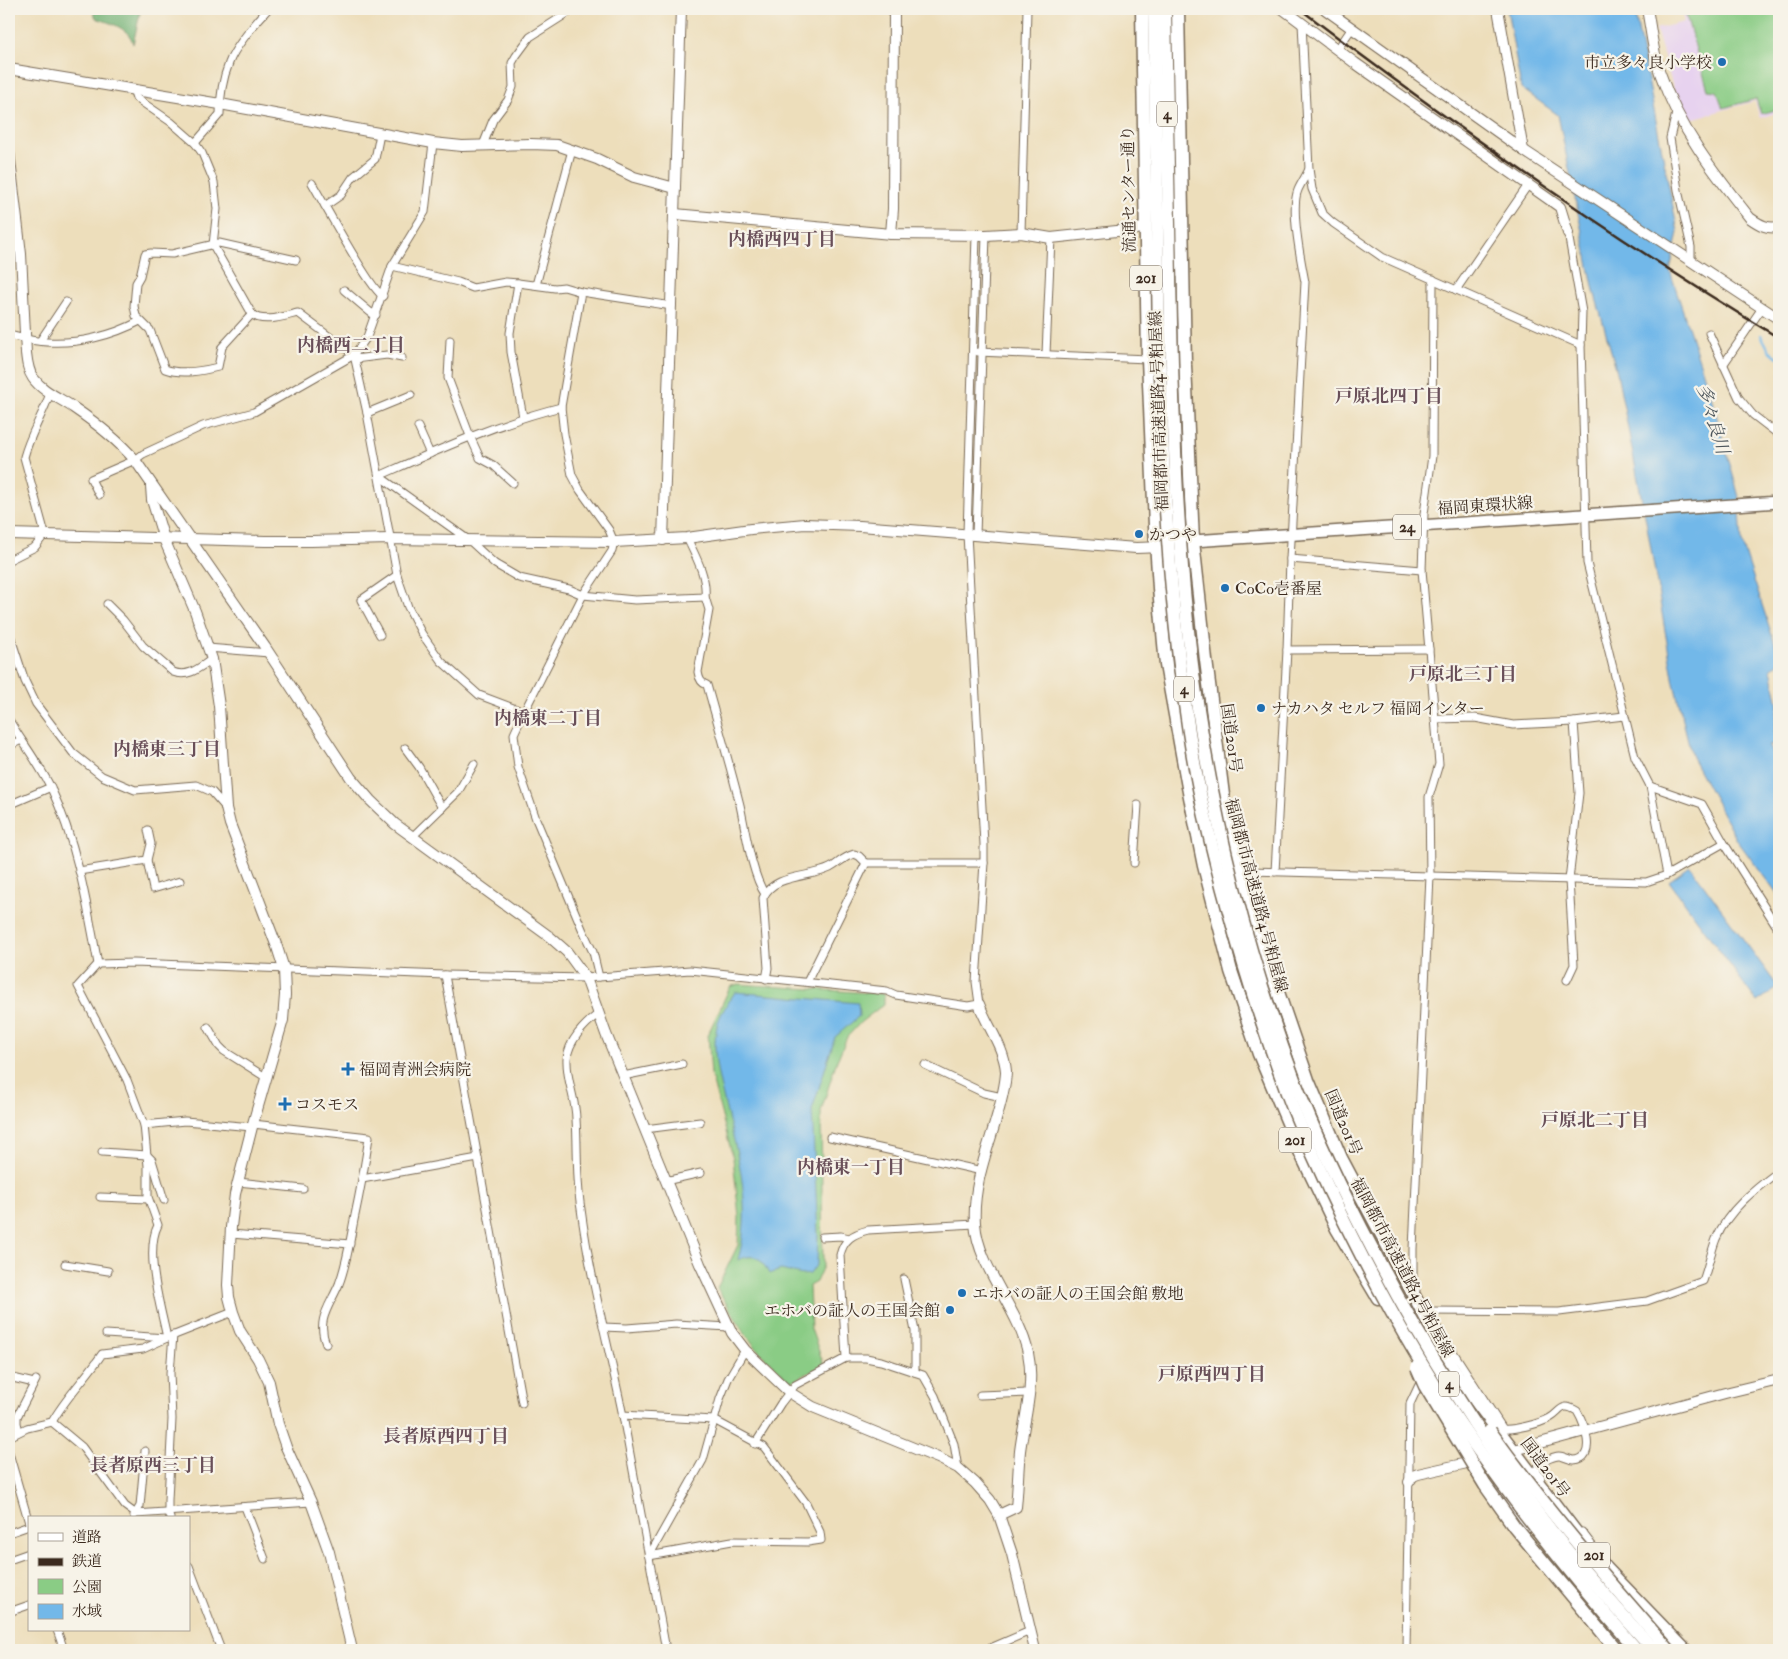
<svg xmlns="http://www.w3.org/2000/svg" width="1788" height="1659" font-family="'IM FELL Double Pica','Noto Serif JP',serif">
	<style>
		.built { fill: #e7d2ef }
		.green { fill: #8acc85; stroke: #627b52 }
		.forest { fill: #6fb072; stroke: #556d48 }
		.water { fill: #72b8e9; stroke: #567184 }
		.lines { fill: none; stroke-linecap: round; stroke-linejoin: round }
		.stream { stroke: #72b8e9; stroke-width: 2.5 }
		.street-casing { stroke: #796955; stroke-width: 9 }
		.secondary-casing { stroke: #796955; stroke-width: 12 }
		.primary-casing { stroke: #796955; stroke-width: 14 }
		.highway-casing { stroke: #796955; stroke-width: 15 }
		.street { stroke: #fff; stroke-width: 7 }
		.secondary { stroke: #fff; stroke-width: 10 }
		.primary { stroke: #fff; stroke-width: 11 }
		.highway { stroke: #fff; stroke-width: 12 }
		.rail { stroke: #3b2a1e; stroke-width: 2.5 }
		.highway-bridge-casing { stroke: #796955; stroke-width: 15; stroke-linecap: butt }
		.highway-bridge { stroke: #fff; stroke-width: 12 }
		.poi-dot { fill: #1f6fb2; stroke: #f7f3e8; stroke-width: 2 }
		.labels { text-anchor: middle; stroke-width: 4.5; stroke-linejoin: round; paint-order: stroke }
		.shield { fill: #f7f3e8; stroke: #73665b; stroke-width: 1 }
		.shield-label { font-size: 15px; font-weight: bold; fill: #3b2a1e }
		.poi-label { font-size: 16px; fill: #3b2a1e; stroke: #f7f3e8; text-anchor: start }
		.street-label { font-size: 16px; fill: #3b2a1e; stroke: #f7f3e8 }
		.neighbourhood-label { font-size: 18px; font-weight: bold; fill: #694f59; stroke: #f7f3e8 }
		.water-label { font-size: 18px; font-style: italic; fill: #4c555b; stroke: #f7f3e8 }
	</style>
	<rect width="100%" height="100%" fill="#f7f3e8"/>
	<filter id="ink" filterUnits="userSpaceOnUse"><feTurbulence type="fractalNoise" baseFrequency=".02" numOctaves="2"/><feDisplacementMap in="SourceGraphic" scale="10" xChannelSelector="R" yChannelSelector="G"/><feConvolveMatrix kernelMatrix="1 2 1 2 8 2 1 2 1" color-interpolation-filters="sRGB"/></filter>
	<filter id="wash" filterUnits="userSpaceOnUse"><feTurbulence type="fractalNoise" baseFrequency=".0096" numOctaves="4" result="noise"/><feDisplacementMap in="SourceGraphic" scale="20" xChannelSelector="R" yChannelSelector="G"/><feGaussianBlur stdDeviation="1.12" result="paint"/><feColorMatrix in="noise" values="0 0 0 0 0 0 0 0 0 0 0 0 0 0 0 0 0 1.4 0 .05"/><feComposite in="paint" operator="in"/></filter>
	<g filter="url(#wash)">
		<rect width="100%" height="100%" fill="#eddebb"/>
		<!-- built -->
		<polygon class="built" points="1681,9 1779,9 1779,112 1760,118 1755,101 1688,120 1675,94 1656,29 1684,22"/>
		<!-- green -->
		<g class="green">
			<polygon points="1684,9 1779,9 1779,109 1761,114 1756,99 1723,108 1717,91 1708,90"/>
			<polygon points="738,984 884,994 884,1004 861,1022 847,1037 836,1063 821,1111 823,1266 816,1282 809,1286 811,1329 824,1365 793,1381 788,1379 761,1354 743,1331 717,1288 738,1245 739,1217 733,1158 711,1075 708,1034 730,987"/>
		</g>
		<!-- forest -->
		<path class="forest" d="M 92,9 L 141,9 L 133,44 C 130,28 110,23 96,18 Z"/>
		<!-- water -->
		<g class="water">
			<polygon points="1507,9 1634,9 1678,232 1670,271 1713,403 1739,497 1742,543 1779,657 1779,662 1771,669 1778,705 1774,734 1776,744 1768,745 1779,768 1779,897 1737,840 1692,757 1674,683 1647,526 1617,372 1594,291 1558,115 1521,88"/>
			<polygon points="1690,866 1778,987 1757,1002 1669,881"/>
			<path d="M 735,992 L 858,1003 L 859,1016 L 835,1037 L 812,1110 L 818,1235 L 817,1264 L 810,1274 L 802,1275 L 781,1270 L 769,1274 C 762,1259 755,1252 738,1260 C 752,1209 740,1162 727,1113 C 720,1082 711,1057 717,1026 C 719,1015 729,1002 735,992 Z"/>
		</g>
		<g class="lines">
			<!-- stream -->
			<g class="stream">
				<polyline points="1761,335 1769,350 1779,358"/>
				<polyline points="9,1095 9,1120"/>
			</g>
		</g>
	</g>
	<g filter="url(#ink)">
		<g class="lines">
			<!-- street casing -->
			<g class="street-casing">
				<g id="street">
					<polyline points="1302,23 1309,169 1312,189 1322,213 1333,223 1382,257 1581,345"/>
					<polyline points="1337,50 1352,28"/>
					<path d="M 133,89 L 136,98 L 171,122 L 195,143 L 202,153 L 214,182 L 217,209 L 213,245 L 252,314 C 262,324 285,316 298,313 L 354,355 L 367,413 L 397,575 L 408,607 L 422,634 L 441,661 L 479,695 L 524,712"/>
					<polyline points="1676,113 1670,138 1678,190 1691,247 1691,262"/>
					<path d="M 195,143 L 220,114 C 220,98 223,78 229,63 C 234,48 257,21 268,9"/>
					<polyline points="483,145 493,120 508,100 513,87 512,63 516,56 530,37 574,9"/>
					<path d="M 312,183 C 322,200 371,291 383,296"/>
					<polyline points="325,206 341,195 353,177 375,159 380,134"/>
					<polyline points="1021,233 1027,9"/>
					<polyline points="9,249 20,249"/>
					<polyline points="392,266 458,282 473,288 506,282 518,283 555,288 564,287 581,292 672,306"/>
					<polyline points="518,283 510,333 511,352 523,417"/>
					<polyline points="536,285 572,150"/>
					<polyline points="344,290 370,312 376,315"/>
					<polyline points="1456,290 1528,185"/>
					<polyline points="581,292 561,407 564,434 572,475 580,490 609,530 614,542 612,551 583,595 524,712 514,734 518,767 536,819 583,931 593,952 599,977"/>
					<path d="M 252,314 L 222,347 L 218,367 C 202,371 182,375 165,369 L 150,330 L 136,316 L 134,306 L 136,283 L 140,276 L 145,254 L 151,253 L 172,254 L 219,243 L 296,260"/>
					<polyline points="1709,333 1739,398 1753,415 1779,435"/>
					<path d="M 9,335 C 21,338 34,342 47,342 C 78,344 112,336 140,321"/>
					<polyline points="450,340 448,378 470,436 480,458 493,465 513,483"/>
					<polyline points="40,341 66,302"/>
					<polyline points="978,352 1148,359"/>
					<polyline points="1046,354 1051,238"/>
					<polyline points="355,359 387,355 402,358"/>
					<polyline points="1723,365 1762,308"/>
					<polyline points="367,413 411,395"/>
					<polyline points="418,427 430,454"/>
					<path d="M 379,476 L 470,541 L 495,564 L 519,578 L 569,589 L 583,595 L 635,600 L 705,597 C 707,576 696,557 687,538"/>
					<path d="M 379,476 C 438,450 497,423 561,407"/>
					<polyline points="99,495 91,479 135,460 143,454 203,426 254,412 354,355 367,337 392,266 425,212 433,143"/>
					<polyline points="976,535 986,235"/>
					<polyline points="1290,559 1422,570"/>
					<path d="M 9,560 L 35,547 L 45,534 L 24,457 C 30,434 43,415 50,393"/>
					<path d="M 705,597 L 709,610 L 698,672 C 699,679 701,683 707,685 C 718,725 730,765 740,805 C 745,828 752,876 765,894"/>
					<path d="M 107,604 L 123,620 L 143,646 L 173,672 C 188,678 199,668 212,659"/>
					<polyline points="9,632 25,681 36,704 73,753 102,776 135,790 196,785 212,792 226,808"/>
					<polyline points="380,635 361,600 397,575"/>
					<polyline points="208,648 269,653"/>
					<polyline points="1287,650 1429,649"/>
					<polyline points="1436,719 1475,718 1513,725 1574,722 1624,716"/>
					<path d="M 9,720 C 22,742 40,765 51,788 C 77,843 87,904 98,964"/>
					<polyline points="9,746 21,740"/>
					<polyline points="405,748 419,767 442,808"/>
					<polyline points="1650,786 1702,804 1724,843 1779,930"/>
					<polyline points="9,805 51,787"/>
					<polyline points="412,837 458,792 474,764"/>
					<polyline points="147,860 153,889 180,881"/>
					<polyline points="1134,863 1138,805"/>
					<polyline points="79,871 147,860 151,844 148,830"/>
					<path d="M 1275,872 L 1287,650 L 1290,559 L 1305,282 C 1301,261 1290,208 1298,190 C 1301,183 1306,176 1309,169"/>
					<polyline points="1244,873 1250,871 1646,882 1667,875 1650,786 1635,757 1587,563 1581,345 1582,312 1568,233"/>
					<polyline points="1667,875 1724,843"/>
					<polyline points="445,975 522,1403"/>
					<path d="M 766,979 L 768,968 L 763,898 C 773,874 810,878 830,868 C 840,863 841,858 854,854 L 859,856 L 866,863"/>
					<polyline points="1567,980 1574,965 1569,880 1579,793 1574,722"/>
					<polyline points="807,982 866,863 984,863"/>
					<path d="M 598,1014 C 585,1024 568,1041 567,1059 C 566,1080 576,1099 576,1119 C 578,1149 576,1180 581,1209 C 590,1279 609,1347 623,1416 C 638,1494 651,1572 666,1650"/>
					<polyline points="208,1027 219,1046 224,1051 267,1078"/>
					<polyline points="925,1065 984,1093 1002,1097"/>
					<polyline points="623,1076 682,1064"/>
					<path d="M 253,1124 L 369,1137 C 365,1165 360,1192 354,1220 C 350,1241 347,1263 339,1284 C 330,1306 316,1319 326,1344"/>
					<polyline points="144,1125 185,1121 252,1127"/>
					<polyline points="645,1129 700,1122"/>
					<polyline points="830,1137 982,1171"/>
					<polyline points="102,1152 147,1155 152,1160 164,1200"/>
					<polyline points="362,1179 478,1158"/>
					<polyline points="665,1181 701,1173"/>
					<polyline points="238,1182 303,1189"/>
					<polyline points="100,1197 148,1199"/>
					<polyline points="231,1234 350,1244"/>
					<polyline points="822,1237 841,1236 849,1238"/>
					<polyline points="65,1264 108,1271"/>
					<polyline points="904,1279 915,1331 915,1372"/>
					<polyline points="1416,1290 1413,1277 1413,1249 1430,876 1429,797 1439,764 1422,570 1424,514 1432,456 1433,279"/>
					<path d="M 1427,1311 L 1559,1312 L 1647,1301 L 1703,1281 C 1708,1267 1711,1252 1716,1239 C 1728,1210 1755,1189 1779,1171"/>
					<path d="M 1435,1324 L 1503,1429 C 1514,1430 1539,1424 1550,1418 C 1561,1412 1561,1401 1577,1411 C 1584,1423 1598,1459 1574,1460 C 1569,1460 1564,1456 1559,1456 C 1554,1456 1546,1460 1541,1462 L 1536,1471 L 1541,1477"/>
					<polyline points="603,1327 627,1328 676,1324 729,1327"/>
					<polyline points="106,1334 166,1338"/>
					<path d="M 167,1338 C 161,1308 144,1252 158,1225 L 148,1197 L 148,1166 L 144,1125 L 127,1080 L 78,986 L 98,964 L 134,963 L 445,975 L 586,978 L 690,970 L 887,991 L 896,995 L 968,1006 L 979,1004 L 976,982 L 984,863 L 984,844 L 967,534 L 976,235"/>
					<path d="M 846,1358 L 840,1255 C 844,1239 853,1234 868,1230 L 975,1224"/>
					<polyline points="9,1377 34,1383"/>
					<polyline points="980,1395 1028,1393"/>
					<polyline points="622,1415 714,1420 764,1447 806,1503 820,1532 821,1540 808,1542 732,1541 649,1556"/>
					<polyline points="52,1422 82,1447 125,1506 136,1514 311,1502"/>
					<polyline points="19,1431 17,1423 17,1417 36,1380"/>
					<path d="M 9,1437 L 27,1428 L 52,1422 C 66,1397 86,1378 102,1354 L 143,1349 L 167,1338 L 233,1312"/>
					<polyline points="755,1444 781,1403 795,1385 846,1358 866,1358 881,1361 923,1375 935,1396 954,1444 958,1468"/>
					<polyline points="9,1453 29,1523"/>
					<polyline points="245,1507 265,1559"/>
					<polyline points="134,1516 140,1506 145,1451"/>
					<polyline points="170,1518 168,1513 168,1500 172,1419 170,1373 173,1335"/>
					<polyline points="1582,1532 1607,1565"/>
					<polyline points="9,1533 29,1526"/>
					<polyline points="649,1556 703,1460 720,1399 728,1379 745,1350"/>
					<polyline points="9,1560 29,1553"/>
					<polyline points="189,1566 221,1650"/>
					<polyline points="9,1612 29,1605"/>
					<polyline points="57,1630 64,1650"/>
					<polyline points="9,1649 9,1650"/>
					<polyline points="986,1650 1030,1631"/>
					<polyline points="1406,1650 1410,1404 1419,1385"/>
				</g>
			</g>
			<!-- secondary casing -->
			<g class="secondary-casing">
				<g id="secondary">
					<polyline points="1283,9 1355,63 1560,207 1568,233"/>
					<polyline points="1325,9 1523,150 1779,319"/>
					<polyline points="1498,9 1523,150"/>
					<path d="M 1647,9 C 1651,29 1653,53 1660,73 C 1679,128 1714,173 1750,218 C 1760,225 1767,229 1779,227"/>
					<polyline points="9,69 220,104 433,143 462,146 531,144 557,145 597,159 634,177 675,188"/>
					<path d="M 9,152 L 21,254 L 26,353 C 27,362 28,371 33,378 C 43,392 60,398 74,408 C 96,423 117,439 135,460 L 265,647 L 351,778 L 370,800 L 395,824 L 550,937 L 567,952 L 586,978 L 606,1034 L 700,1264 L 732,1333 L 745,1350 L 789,1392 L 813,1407 L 938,1458 L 958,1468 L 975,1483 L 990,1500 L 999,1515 L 1012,1554 L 1035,1650"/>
					<polyline points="675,214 891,234 986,235 1021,233 1051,238 1145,228"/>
					<polyline points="891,234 893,209 894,9"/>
					<polyline points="151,486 152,500 164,539 195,611 212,659 219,706 226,808 230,824 277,947 284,969 285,995 283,1020 252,1127 235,1194 231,1227 228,1285 229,1297 233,1312 240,1331 258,1359 269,1382 278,1424 286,1447 311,1502 329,1552 352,1650"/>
					<polyline points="9,534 265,541 311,541 389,539 614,542 687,538 751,529 805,524 860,526 1136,548 1163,547"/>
					<polyline points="663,540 681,9"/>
					<path d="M 979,1004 C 987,1026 1004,1047 1006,1071 C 1006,1080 1004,1088 1002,1097 C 993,1138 972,1180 975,1223 C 978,1268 1019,1309 1028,1353 C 1035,1385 1024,1419 1020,1451 C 1018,1470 1018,1488 1016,1507 L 999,1515"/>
					<polyline points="1507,1452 1725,1393 1779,1380"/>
					<polyline points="1409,1482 1413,1476 1418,1474 1476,1461"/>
				</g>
			</g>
			<!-- primary casing -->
			<g class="primary-casing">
				<polyline id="primary" points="1193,541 1779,502"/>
			</g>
			<!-- highway casing -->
			<g class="highway-casing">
				<g id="highway">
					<polyline points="1142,9 1148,359 1155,526 1159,588 1166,665 1188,787 1204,866 1231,971 1259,1054 1302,1156 1337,1229 1378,1298"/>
					<polyline points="1154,9 1158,276"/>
					<polyline points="1165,9 1170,277"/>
					<polyline points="1178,9 1185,365 1193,541 1206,660 1224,803 1265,954 1308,1080 1341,1158 1453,1369 1469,1392 1581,1539"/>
					<polyline points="1500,1490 1527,1526"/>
					<polyline points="1602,1564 1685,1650"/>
					<polyline points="1572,1583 1628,1650"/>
				</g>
			</g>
			<!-- street -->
			<use href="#street" class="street"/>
			<!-- secondary -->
			<use href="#secondary" class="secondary"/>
			<!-- primary -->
			<use href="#primary" class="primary"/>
			<!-- highway -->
			<use href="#highway" class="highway"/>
			<!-- rail -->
			<path class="rail" d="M 1300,9 C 1454,126 1613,238 1779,338"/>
			<!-- highway-bridge casing -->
			<g class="highway-bridge-casing">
				<g id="highway-bridge">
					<path d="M 1158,276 C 1160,428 1166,581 1189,732 C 1198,792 1212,850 1228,908 C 1244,968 1263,1028 1285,1087 C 1297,1122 1314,1156 1329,1190 C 1371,1278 1418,1365 1474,1444 C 1524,1516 1579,1584 1637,1650"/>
					<path d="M 1170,277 C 1173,430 1177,583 1202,734 C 1221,852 1253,970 1295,1082 C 1317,1140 1345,1197 1374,1252 C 1423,1346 1478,1435 1542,1519 C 1577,1564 1616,1608 1654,1650"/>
					<polyline points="1417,1368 1425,1386 1485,1485 1514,1526 1617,1650"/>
					<path d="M 1490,1431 C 1545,1508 1607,1579 1669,1650"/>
				</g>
			</g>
			<!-- highway-bridge -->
			<use href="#highway-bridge" class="highway-bridge"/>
		</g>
	</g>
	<!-- markers -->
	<g class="poi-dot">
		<circle cx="1722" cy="62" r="5"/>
		<circle cx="1139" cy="534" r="5"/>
		<circle cx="1225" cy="588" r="5"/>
		<circle cx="1261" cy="708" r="5"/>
		<path d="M345.5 1061.5h5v5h5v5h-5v5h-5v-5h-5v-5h5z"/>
		<path d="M282.5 1096.5h5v5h5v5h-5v5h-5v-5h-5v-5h5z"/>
		<circle cx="962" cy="1293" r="5"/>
		<circle cx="950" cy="1310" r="5"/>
	</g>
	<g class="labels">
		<!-- shield labels -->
		<g class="shield">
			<rect x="1157" y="101.5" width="20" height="25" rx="4"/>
			<rect x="1130" y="265.5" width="32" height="25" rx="4"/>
			<rect x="1393" y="514.5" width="28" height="25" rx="4"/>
			<rect x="1174" y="676.5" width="20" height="25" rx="4"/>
			<rect x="1279" y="1127.5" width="32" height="25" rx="4"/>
			<rect x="1439" y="1371.5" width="20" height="25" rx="4"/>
			<rect x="1578" y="1542.5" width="32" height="25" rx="4"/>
		</g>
		<g class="shield-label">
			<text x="1167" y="119">4</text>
			<text x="1146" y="283">201</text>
			<text x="1407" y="532">24</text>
			<text x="1184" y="694">4</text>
			<text x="1295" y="1145">201</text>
			<text x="1449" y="1389">4</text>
			<text x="1594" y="1560">201</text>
		</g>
		<!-- poi labels -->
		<g class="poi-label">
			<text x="1712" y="68" text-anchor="end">市立多々良小学校</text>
			<text x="1149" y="540">かつや</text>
			<text x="1235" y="594">CoCo壱番屋</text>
			<text x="1271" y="714">ナカハタ セルフ 福岡インター</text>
			<text x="359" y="1075">福岡青洲会病院</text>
			<text x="295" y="1110">コスモス</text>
			<text x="972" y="1299">エホバの証人の王国会館 敷地</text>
			<text x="940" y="1316" text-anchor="end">エホバの証人の王国会館</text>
		</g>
		<!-- street labels -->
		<g class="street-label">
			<text transform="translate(1128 189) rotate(-91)" y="6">流通センター通り</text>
			<text transform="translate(1158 411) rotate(-92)" y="6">福岡都市高速道路4号粕屋線</text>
			<text transform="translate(1485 505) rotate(-4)" y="6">福岡東環状線</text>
			<text transform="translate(1232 738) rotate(82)" y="6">国道201号</text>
			<text transform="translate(1257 895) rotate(75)" y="6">福岡都市高速道路4号粕屋線</text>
			<text transform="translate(1344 1122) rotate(67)" y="6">国道201号</text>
			<text transform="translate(1403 1267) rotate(62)" y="6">福岡都市高速道路4号粕屋線</text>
			<text transform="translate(1546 1467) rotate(53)" y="6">国道201号</text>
		</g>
		<!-- neighbourhood labels -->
		<g class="neighbourhood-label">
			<text x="782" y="245">内橋西四丁目</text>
			<text x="351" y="351">内橋西二丁目</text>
			<text x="1389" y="402">戸原北四丁目</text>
			<text x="1463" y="680">戸原北三丁目</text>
			<text x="548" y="724">内橋東二丁目</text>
			<text x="167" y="755">内橋東三丁目</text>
			<text x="1595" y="1126">戸原北二丁目</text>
			<text x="851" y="1173">内橋東一丁目</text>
			<text x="1212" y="1380">戸原西四丁目</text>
			<text x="446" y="1442">長者原西四丁目</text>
			<text x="153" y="1471">長者原西三丁目</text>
		</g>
		<!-- water labels -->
		<g class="water-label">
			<text transform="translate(1713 419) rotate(73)" y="6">多々良川</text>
		</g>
	</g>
	<!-- margin -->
	<rect width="1788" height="1659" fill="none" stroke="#f7f3e8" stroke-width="30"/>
	<!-- legend -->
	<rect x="28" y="1516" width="162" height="115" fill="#f7f3e8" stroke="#aca397"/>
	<rect x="38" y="1533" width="25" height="8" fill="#ffffff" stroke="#aca397"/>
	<text x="72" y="1542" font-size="15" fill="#3b2a1e">道路</text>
	<rect x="38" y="1558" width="25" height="8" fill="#3b2a1e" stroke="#aca397"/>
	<text x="72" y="1566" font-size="15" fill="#3b2a1e">鉄道</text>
	<rect x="38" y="1579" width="25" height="15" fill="#8acc85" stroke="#aca397"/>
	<text x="72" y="1592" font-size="15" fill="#3b2a1e">公園</text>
	<rect x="38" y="1604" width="25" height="15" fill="#72b8e9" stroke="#aca397"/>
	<text x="72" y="1616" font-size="15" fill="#3b2a1e">水域</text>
</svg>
